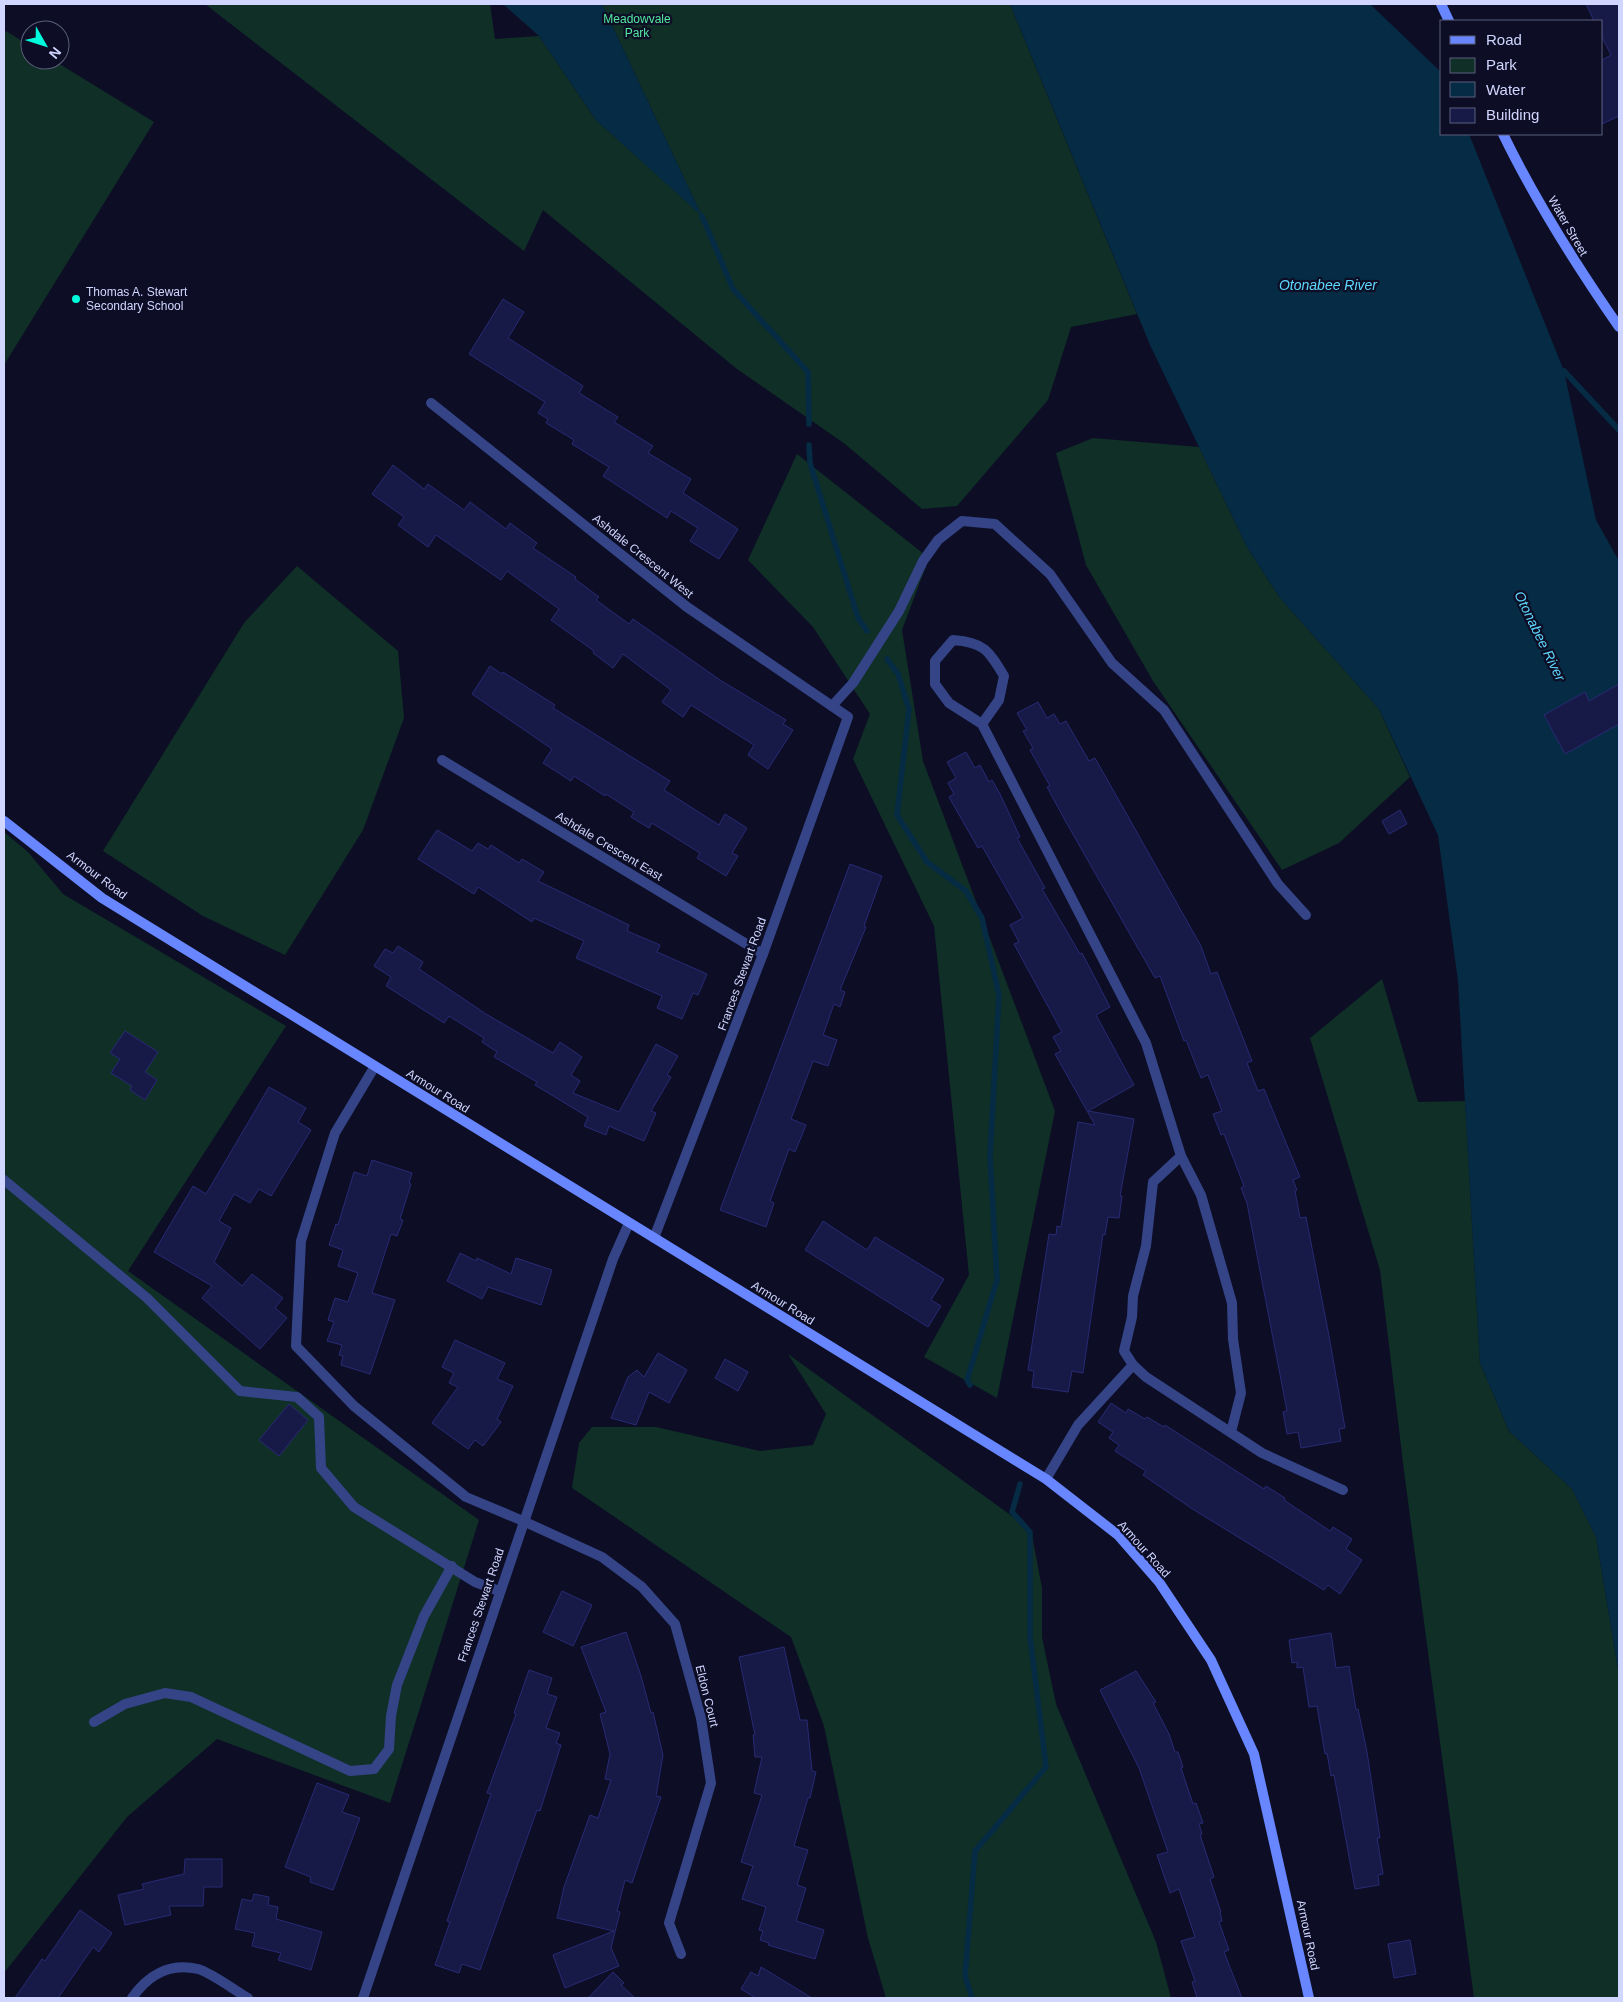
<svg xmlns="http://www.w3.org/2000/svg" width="1623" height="2002" font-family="Helvetica,sans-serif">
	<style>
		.green { fill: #0f2f27 }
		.water { fill: #062b44 }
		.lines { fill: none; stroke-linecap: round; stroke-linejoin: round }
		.stream { stroke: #062b44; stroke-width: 5.5 }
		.building { fill: #171947; stroke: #282a75 }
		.service { stroke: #344487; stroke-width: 10 }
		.minor { stroke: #344487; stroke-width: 10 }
		.secondary { stroke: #6786ff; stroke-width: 10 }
		.poi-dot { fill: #00fbdc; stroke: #0d0e25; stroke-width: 2 }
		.labels { text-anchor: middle; stroke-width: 4.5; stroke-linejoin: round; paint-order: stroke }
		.park-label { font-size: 12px; fill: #54e7a1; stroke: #0d0e25 }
		.street-label { font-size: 12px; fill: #d0d6ff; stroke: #0d0e25 }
		.poi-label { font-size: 12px; fill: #d0d6ff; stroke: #0d0e25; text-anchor: start }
		.water-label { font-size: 14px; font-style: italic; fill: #5ed9ff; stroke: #0d0e25 }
	</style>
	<rect width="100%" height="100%" fill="#0d0e25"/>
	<!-- green -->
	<g class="green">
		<polygon points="205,4 490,4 495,39 539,36 596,120 701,214 602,4 1010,4 1137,314 1071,327 1048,400 957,506 922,509 845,444 737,369 543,210 524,251"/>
		<polygon points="6,31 30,46 30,60 53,60 154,122 4,365 4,34"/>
		<polygon points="1093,438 1199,447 1247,547 1280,598 1379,709 1410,777 1339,843 1282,870 1153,681 1086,565 1056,453"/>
		<polygon points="797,454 929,558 902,630 923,761 1055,1111 997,1398 924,1357 969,1275 934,926 853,759 870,714 813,627 748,560"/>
		<polygon points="297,566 398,651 404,718 363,830 285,955 203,916 103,851 244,623"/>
		<polygon points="4,832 28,852 63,894 286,1026 128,1271 479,1520 390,1803 217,1739 127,1817 4,1973"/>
		<polygon points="1382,979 1418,1102 1465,1101 1480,1363 1509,1431 1572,1489 1596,1537 1619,1675 1619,1998 1474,1998 1404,1471 1380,1270 1310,1038"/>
		<polygon points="788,1354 1031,1530 1042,1588 1042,1637 1056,1704 1156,1942 1171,1998 886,1998 868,1938 824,1726 791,1637 572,1488 579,1443 592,1427 656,1427 760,1451 813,1445 826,1414"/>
	</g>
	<!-- water -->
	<g class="water">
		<polygon points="503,4 602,4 702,216 596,120 539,36"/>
		<polygon points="1010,4 1370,4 1442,73 1442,134 1469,134 1564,371 1596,520 1619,561 1619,1675 1596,1537 1572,1489 1509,1431 1480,1363 1458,981 1438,835 1379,709 1280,598 1247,547 1150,345"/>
	</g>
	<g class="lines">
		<!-- stream -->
		<g class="stream">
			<polyline points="702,216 733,289 808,372 809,424"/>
			<polyline points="1564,371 1619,430"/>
			<polyline points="809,445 810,463 858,618 867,631"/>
			<polyline points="887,659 898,674 909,709 897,815 927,862 966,891 982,918 999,995 990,1156 997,1280 967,1380 970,1385"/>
			<polyline points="972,1998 965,1976 975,1851 1046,1767 1030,1636 1030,1532 1012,1512 1020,1484"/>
		</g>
	</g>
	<!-- building -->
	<g class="building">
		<polygon points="1586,4 1619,4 1619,116 1602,124 1602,60 1611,55 1602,37 1602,21 1594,21"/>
		<polygon points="503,299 524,312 508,338 583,386 579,393 618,417 614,422 653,446 648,453 691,479 683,493 738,529 719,559 690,541 698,528 671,511 667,518 603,476 609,467 572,444 574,440 546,423 548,419 538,413 545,402 469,354"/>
		<polygon points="393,465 424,489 428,484 464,510 470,502 506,529 510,523 537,543 533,548 576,577 575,579 599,597 596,600 629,624 633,619 720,680 786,720 783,724 793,730 768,769 748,755 754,745 691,705 683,717 662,702 671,690 623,654 613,668 593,653 594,651 551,620 559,609 507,571 501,580 436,535 428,547 398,525 404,517 372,494"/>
		<polygon points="490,666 502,674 503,672 555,705 553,708 670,781 664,790 719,825 725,814 747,828 732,853 738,856 726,876 697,858 700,853 652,823 649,828 631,817 634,812 606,794 605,796 574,776 571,781 543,763 552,749 472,694"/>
		<polygon points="1619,684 1619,724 1565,754 1544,715 1585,692 1589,701"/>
		<polygon points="1038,702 1047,718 1054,714 1060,724 1066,721 1089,761 1095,758 1201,946 1211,974 1217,972 1252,1061 1247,1063 1258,1091 1264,1089 1300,1177 1293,1180 1297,1190 1295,1191 1300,1218 1306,1217 1329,1336 1345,1428 1339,1429 1341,1441 1301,1448 1298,1432 1287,1434 1283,1412 1287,1411 1247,1203 1241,1188 1244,1186 1224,1134 1221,1135 1213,1114 1222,1111 1208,1075 1201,1078 1186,1040 1184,1041 1160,976 1155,978 1066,822 1047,787 1050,786 1030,750 1033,748 1023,731 1027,730 1017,713"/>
		<polygon points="966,752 975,768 980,765 989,782 992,780 1000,794 1020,837 1017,838 1045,888 1042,889 1080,954 1082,953 1110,1007 1096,1015 1134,1085 1088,1111 1134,1119 1120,1196 1122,1196 1119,1218 1108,1217 1105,1235 1103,1234 1083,1373 1072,1371 1068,1392 1032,1387 1034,1371 1028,1370 1049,1234 1056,1235 1057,1226 1061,1227 1078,1122 1095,1125 1055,1054 1061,1051 1053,1037 1062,1032 1014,944 1019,942 1010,925 1023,918 982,846 978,848 949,797 954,794 948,783 956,778 947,762"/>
		<polygon points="1400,810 1407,824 1389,834 1382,821"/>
		<polygon points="437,830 472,851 478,843 488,849 491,845 519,863 522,859 544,872 538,881 629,925 627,931 660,945 657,952 707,974 698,995 693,993 682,1019 657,1008 662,996 576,958 584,941 534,918 532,922 478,887 474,894 418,859"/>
		<polygon points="850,864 882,876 864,926 866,927 840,990 845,992 840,1007 834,1004 823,1035 837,1040 828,1066 813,1061 791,1119 806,1125 795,1152 789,1149 770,1201 774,1203 766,1227 720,1210"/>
		<polygon points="398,946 423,962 419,969 486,1014 553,1053 560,1042 582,1057 571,1075 580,1081 573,1093 619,1112 656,1044 678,1056 667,1075 671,1077 651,1111 656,1113 644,1141 609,1126 606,1135 584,1126 588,1117 535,1085 537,1082 494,1057 497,1052 482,1042 484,1038 449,1016 444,1023 386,986 391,977 374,966 385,949 393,953"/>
		<polygon points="125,1031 158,1052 145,1072 157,1080 145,1100 130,1090 132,1086 111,1073 120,1059 110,1053"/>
		<polygon points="269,1087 306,1108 298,1122 311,1130 271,1196 259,1189 250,1203 234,1194 219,1221 231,1228 214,1262 242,1286 252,1274 283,1298 275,1308 287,1318 260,1349 202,1298 212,1286 154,1252 193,1186 206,1194"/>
		<polygon points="372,1160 412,1173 409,1183 411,1184 400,1219 403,1220 397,1236 391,1234 372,1293 395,1300 370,1374 341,1365 343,1356 339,1355 342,1345 327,1341 334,1322 328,1320 335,1298 348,1302 358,1273 338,1266 343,1250 329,1245 336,1224 338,1225 354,1172 367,1176"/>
		<polygon points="823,1221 867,1250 875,1237 944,1279 931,1300 941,1306 928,1327 805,1250"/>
		<polygon points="460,1253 476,1261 477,1258 511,1274 516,1258 552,1270 541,1305 488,1287 482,1299 447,1281"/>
		<polygon points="455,1340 505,1363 497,1379 513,1386 497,1419 501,1422 483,1446 475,1440 468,1449 432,1423 458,1387 449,1383 454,1373 442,1367"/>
		<polygon points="658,1353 687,1370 669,1403 649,1392 636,1425 611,1418 628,1377 637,1370 644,1377"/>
		<polygon points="725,1359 748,1372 738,1391 715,1378"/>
		<polygon points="1111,1403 1126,1413 1128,1409 1145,1419 1147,1417 1164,1427 1165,1425 1264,1489 1266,1486 1285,1498 1284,1500 1330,1531 1333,1527 1352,1539 1346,1549 1362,1560 1340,1594 1328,1585 1324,1590 1191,1508 1143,1475 1146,1471 1115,1451 1119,1445 1109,1438 1113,1432 1098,1422"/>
		<polygon points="289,1404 308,1420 279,1456 259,1440"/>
		<polygon points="562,1591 592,1605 573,1646 543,1632"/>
		<polygon points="626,1632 641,1676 651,1713 653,1712 663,1755 656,1796 661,1797 632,1883 625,1880 617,1911 620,1912 611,1948 619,1966 565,1988 553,1955 614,1931 557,1918 564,1887 590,1815 598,1818 611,1780 605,1779 610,1754 600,1714 606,1712 581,1647"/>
		<polygon points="1331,1633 1336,1668 1349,1666 1356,1710 1358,1709 1367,1752 1380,1838 1377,1838 1383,1874 1378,1875 1379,1885 1355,1889 1334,1775 1331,1776 1327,1753 1325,1754 1317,1706 1309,1707 1303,1667 1297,1668 1297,1662 1292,1663 1289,1640"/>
		<polygon points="784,1647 800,1720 807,1720 812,1771 816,1772 810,1798 808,1798 794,1846 808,1850 797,1885 806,1888 796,1921 824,1930 815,1959 768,1945 769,1943 760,1940 763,1931 759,1930 766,1907 742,1899 753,1866 741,1862 762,1795 754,1793 762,1757 755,1757 753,1735 755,1735 739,1657"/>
		<polygon points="529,1670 552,1678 547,1694 557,1697 546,1728 560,1733 556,1743 561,1745 540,1811 537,1810 480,1970 462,1964 459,1973 435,1965 450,1922 447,1921 491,1794 487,1793 516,1714 514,1713"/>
		<polygon points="1136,1671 1156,1702 1153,1703 1169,1734 1175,1752 1178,1752 1183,1767 1181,1768 1193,1804 1196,1803 1203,1823 1199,1824 1202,1834 1200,1835 1214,1877 1210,1879 1221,1912 1220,1912 1222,1921 1219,1922 1229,1950 1224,1952 1242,1998 1197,1998 1192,1982 1195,1981 1181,1941 1195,1937 1179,1889 1170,1893 1162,1870 1157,1855 1168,1852 1139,1768 1100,1690"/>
		<polygon points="317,1783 349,1795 342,1812 360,1818 333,1890 310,1882 311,1877 285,1867"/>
		<polygon points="185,1859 222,1859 222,1887 204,1887 203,1906 169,1906 171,1915 125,1925 118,1895 144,1889 142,1884 184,1874"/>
		<polygon points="254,1894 269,1897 268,1905 278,1907 276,1919 322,1932 311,1970 278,1960 281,1953 252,1946 255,1933 235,1929 242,1899 252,1901"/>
		<polygon points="80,1910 112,1933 99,1952 93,1947 58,1998 15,1998 42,1959 45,1961"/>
		<polygon points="1410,1940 1416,1974 1394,1978 1388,1944"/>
		<polygon points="761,1967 812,1998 756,1998 741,1989 751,1972 758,1976"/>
		<polygon points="613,1972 624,1983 621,1985 635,1998 588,1998"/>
	</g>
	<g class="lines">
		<!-- service -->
		<g class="service">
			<polyline points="832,706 853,683 899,611 923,561 938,540 962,521 995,524 1050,574 1112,663 1164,710 1278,884 1306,915"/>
			<path d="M 982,724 L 999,700 L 1004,676 C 989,651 984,642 953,640 L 935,661 L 935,684 L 949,703 L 982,724 L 1146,1043 L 1181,1156 L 1201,1195 L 1232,1303 L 1233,1339 L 1241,1393 L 1231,1432"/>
			<polyline points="375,1066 335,1133 301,1241 296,1346 354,1406 466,1497 523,1521"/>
			<polyline points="1181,1156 1153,1182 1146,1246 1133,1296 1132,1317 1124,1351 1133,1365 1146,1377 1262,1453 1343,1490"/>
			<polyline points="4,1180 147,1298 240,1391 297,1397 319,1417 321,1468 354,1507 475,1582 499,1591"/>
			<polyline points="1046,1479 1078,1425 1133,1365"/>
			<polyline points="94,1722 125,1704 165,1693 191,1697 350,1771 374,1769 389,1749 391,1716 397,1685 424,1616 452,1566"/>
		</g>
		<!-- minor -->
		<g class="minor">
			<polyline points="431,403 687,607 848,717 763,954 654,1238"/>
			<polyline points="442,760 763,954"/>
			<polyline points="523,1521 602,1557 642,1587 675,1624 701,1718 711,1783 669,1923 681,1954"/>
			<path d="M 132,1998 C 147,1976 169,1962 198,1969 C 212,1973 234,1990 248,1998"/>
			<polyline points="363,1998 613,1259 629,1223"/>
		</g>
		<!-- secondary -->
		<g class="secondary">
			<polyline points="1441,4 1449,21"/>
			<path d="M 1503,134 C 1536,202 1576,265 1619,327"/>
			<polyline points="4,821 102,898 1046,1479 1118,1535 1159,1582 1211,1660 1254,1754 1309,1998"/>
		</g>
	</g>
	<!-- markers -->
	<circle class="poi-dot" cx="76" cy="299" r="5"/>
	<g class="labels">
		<!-- park labels -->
		<g class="park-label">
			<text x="637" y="23">Meadowvale<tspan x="637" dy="14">Park</tspan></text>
		</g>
		<!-- street labels -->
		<g class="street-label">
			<text transform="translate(1568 226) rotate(60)" y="4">Water Street</text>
			<text transform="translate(643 556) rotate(39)" y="4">Ashdale Crescent West</text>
			<text transform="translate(609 846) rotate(31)" y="4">Ashdale Crescent East</text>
			<text transform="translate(97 875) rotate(37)" y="4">Armour Road</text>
			<text transform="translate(742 974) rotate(-70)" y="4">Frances Stewart Road</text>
			<text transform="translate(438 1091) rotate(32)" y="4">Armour Road</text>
			<text transform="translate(783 1303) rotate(32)" y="4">Armour Road</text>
			<text transform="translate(1144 1549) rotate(48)" y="4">Armour Road</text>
			<text transform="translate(481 1605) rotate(-71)" y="4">Frances Stewart Road</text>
			<text transform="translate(707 1696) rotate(76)" y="4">Eldon Court</text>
			<text transform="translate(1308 1935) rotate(78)" y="4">Armour Road</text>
		</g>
		<!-- poi labels -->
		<g class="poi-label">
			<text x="86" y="296">Thomas A. Stewart<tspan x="86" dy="14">Secondary School</tspan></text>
		</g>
		<!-- water labels -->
		<g class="water-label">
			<text x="1328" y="290">Otonabee River</text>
			<text transform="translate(1540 636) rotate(64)" y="5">Otonabee River</text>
		</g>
	</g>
	<!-- border -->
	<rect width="1623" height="2002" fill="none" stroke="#d0d6ff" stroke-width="10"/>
	<!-- legend -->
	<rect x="1440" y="20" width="162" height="115" fill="#0d0e25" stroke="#5b5e7c"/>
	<rect x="1450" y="36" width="25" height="8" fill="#6786ff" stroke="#5b5e7c"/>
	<text x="1486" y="45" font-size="15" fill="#d0d6ff">Road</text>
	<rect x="1450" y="58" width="25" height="15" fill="#0f2f27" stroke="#5b5e7c"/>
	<text x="1486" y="70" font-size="15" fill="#d0d6ff">Park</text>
	<rect x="1450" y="82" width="25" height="15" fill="#062b44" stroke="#5b5e7c"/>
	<text x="1486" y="95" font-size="15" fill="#d0d6ff">Water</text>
	<rect x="1450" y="108" width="25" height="15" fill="#171947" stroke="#5b5e7c"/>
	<text x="1486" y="120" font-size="15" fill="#d0d6ff">Building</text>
	<!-- north arrow -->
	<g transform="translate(45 45) rotate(129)"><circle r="24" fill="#0d0e25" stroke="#5b5e7c"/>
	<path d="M0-4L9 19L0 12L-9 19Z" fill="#00fbdc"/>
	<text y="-8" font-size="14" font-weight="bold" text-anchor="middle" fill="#d0d6ff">N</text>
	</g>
</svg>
